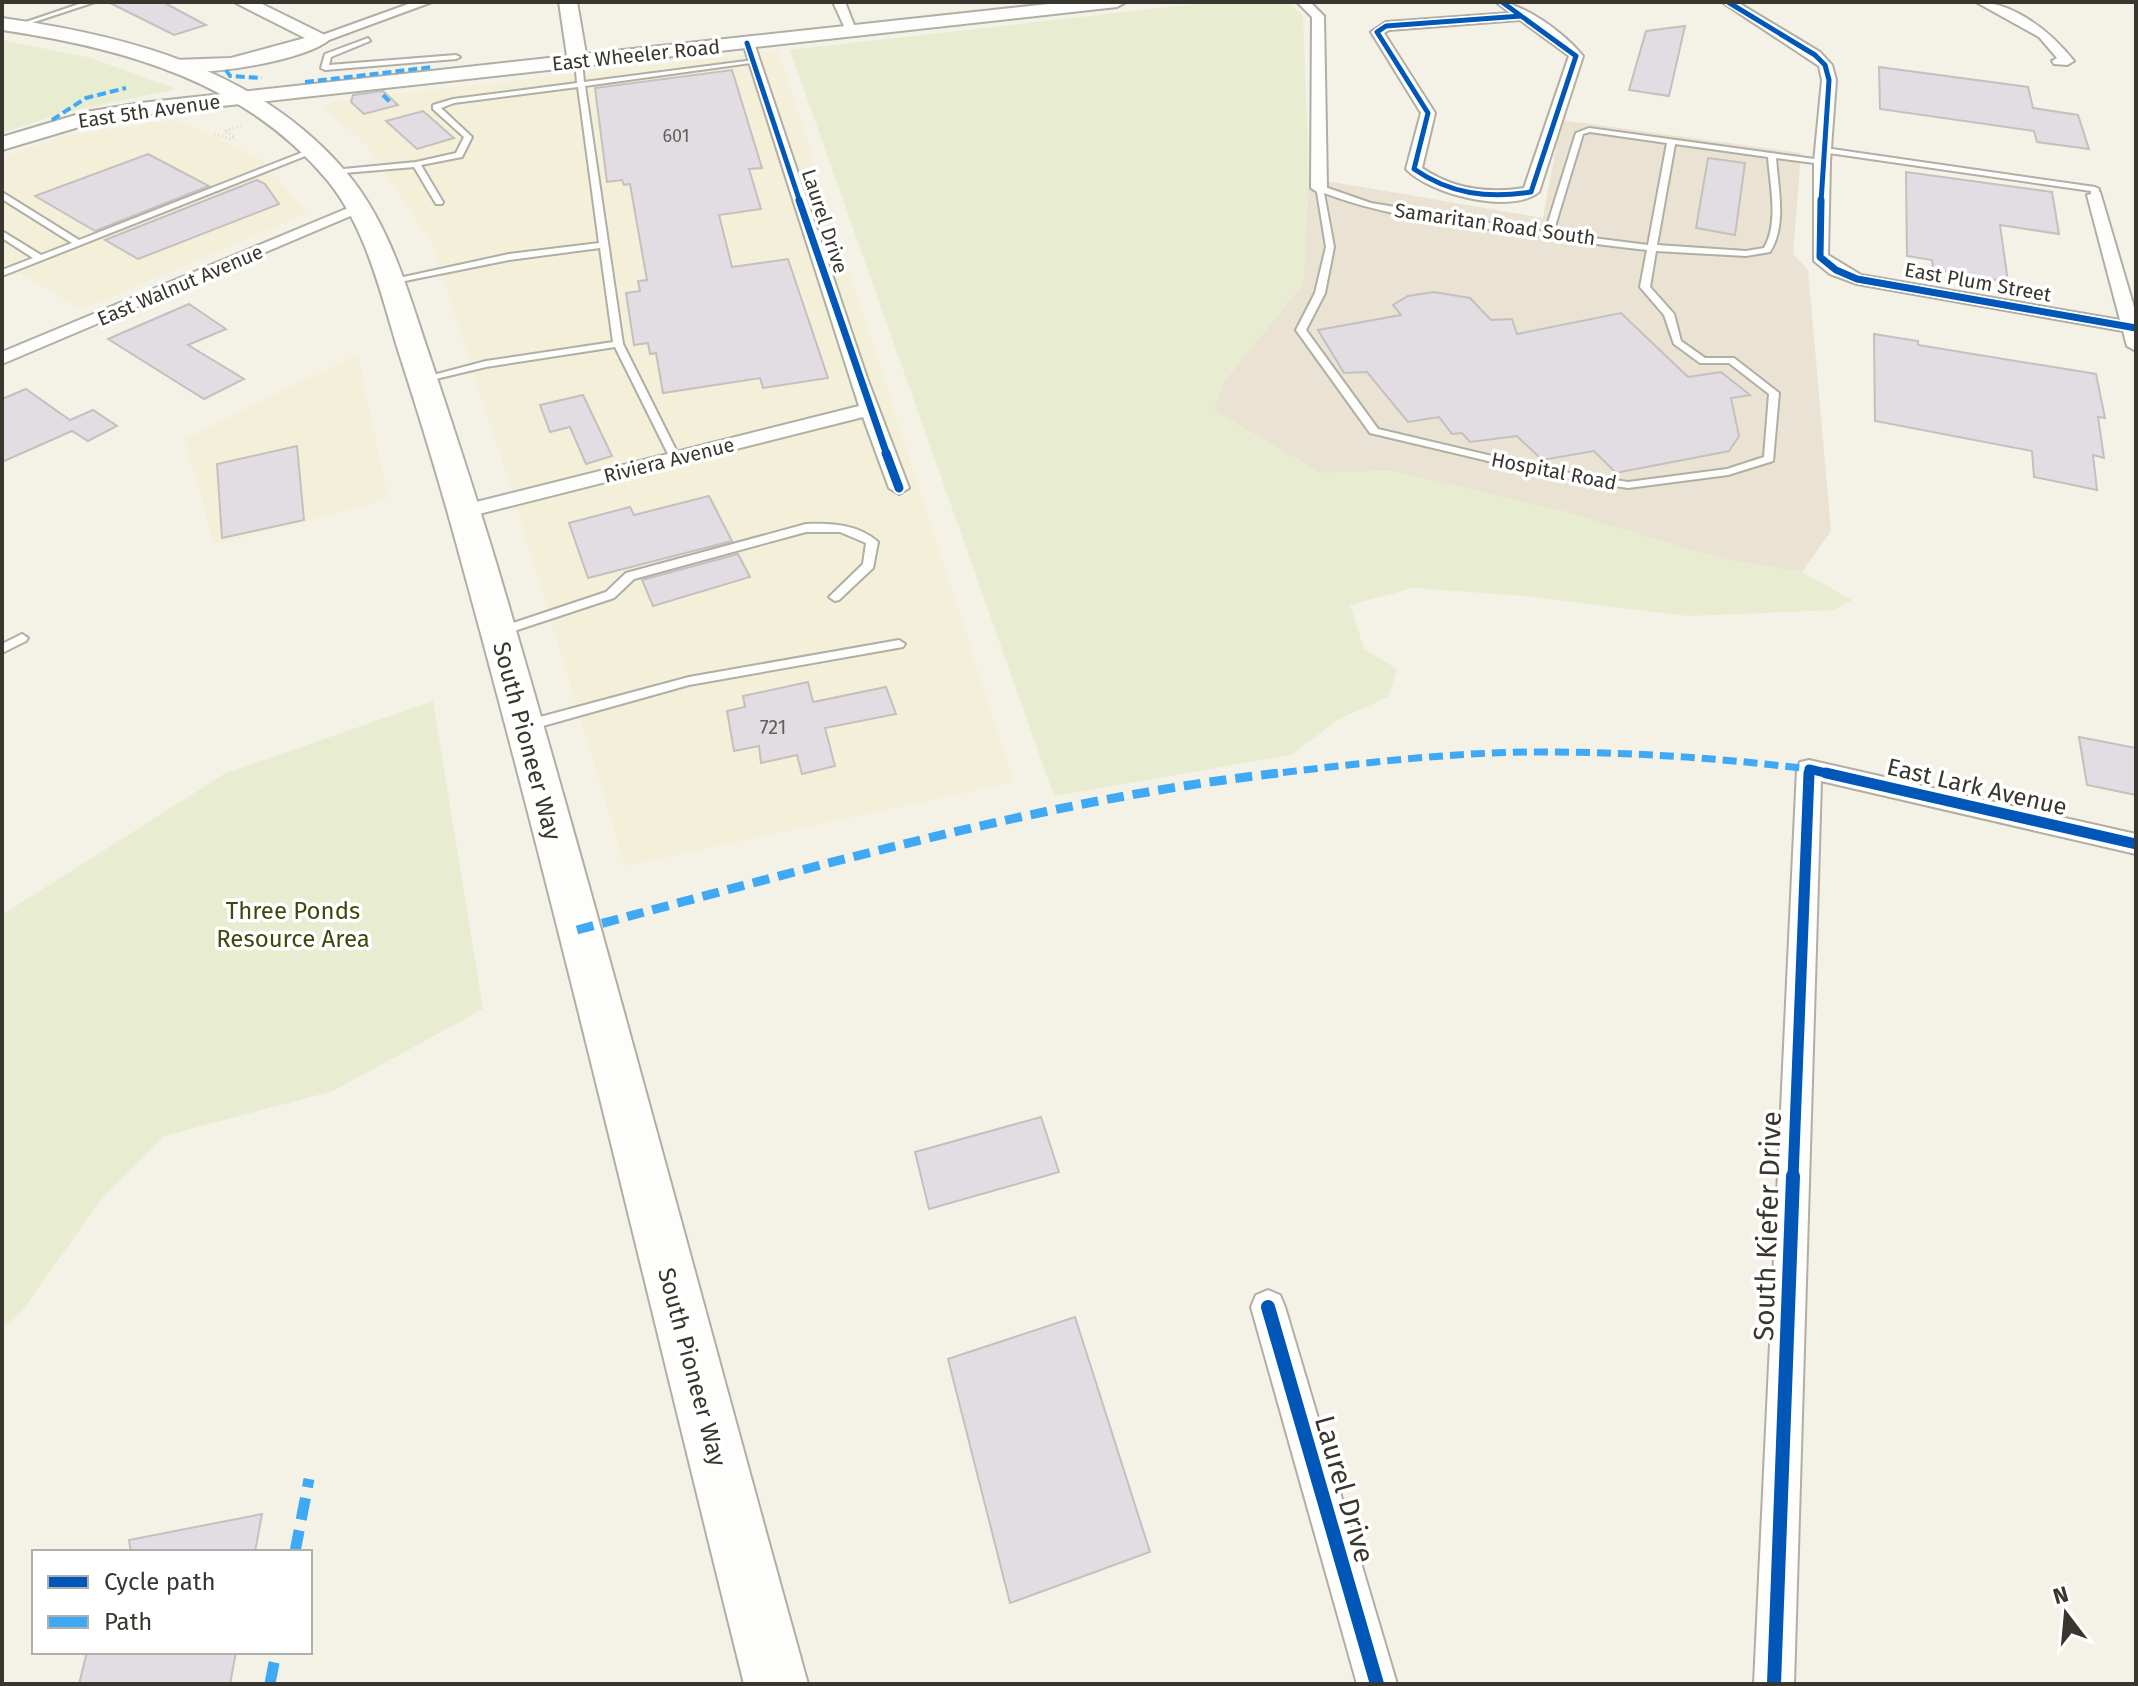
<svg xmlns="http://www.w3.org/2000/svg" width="2138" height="1686" font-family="'Fira Sans',sans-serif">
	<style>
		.built { fill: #f3efd9 }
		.medical { fill: #eae2d2 }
		.green { fill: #e8ecd1 }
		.building { fill: #e2dde2; stroke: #c3c0bf; stroke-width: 2 }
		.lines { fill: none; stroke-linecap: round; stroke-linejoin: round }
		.lane-casing { stroke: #b0aea5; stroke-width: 4 }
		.street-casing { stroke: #b0aea5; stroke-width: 4 }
		.secondary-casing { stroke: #b0aea5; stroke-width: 4 }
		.primary-casing { stroke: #b0aea5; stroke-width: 4 }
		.path { stroke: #d7d6d2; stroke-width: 3; stroke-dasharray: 1 3; stroke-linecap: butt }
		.lane { fill: #fdfdfb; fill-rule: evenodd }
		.street { fill: #fdfdfb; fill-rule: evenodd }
		.secondary { fill: #fdfdfb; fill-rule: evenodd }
		.primary { fill: #fdfdfb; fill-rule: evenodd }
		.quiet-far3 { stroke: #3fa9f5; stroke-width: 4; stroke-dasharray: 9 4; stroke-linecap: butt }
		.quiet-far2 { stroke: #3fa9f5; stroke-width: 7; stroke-dasharray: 14 7; stroke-linecap: butt }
		.quiet-far1 { stroke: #3fa9f5; stroke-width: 9; stroke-dasharray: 17 9; stroke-linecap: butt }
		.quiet { stroke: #3fa9f5; stroke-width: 11; stroke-dasharray: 22 11; stroke-linecap: butt }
		.cycleway-far4-casing { stroke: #fff; stroke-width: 8 }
		.cycleway-far3-casing { stroke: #fff; stroke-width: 10 }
		.cycleway-far2-casing { stroke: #fff; stroke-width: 13 }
		.cycleway-far1-casing { stroke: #fff; stroke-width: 16 }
		.cycleway-casing { stroke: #fff; stroke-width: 19 }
		.cycleway-far4 { stroke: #0057b8; stroke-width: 5 }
		.cycleway-far3 { stroke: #0057b8; stroke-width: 7 }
		.cycleway-far2 { stroke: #0057b8; stroke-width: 9 }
		.cycleway-far1 { stroke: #0057b8; stroke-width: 11 }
		.cycleway { stroke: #0057b8; stroke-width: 14 }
		.labels { text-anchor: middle; stroke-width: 7; stroke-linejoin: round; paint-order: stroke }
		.far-number-label { font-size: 18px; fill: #62605b }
		.far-street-label { font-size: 20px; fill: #38362e; stroke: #fff }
		.number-label { font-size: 20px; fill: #62605b }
		.street-label { font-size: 24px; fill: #38362e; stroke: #fff }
		.park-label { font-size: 24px; fill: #3f490c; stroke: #fff }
		.near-street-label { font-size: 28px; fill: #38362e; stroke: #fff }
	</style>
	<rect width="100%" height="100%" fill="#f4f2e6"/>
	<!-- built -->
	<g class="built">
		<polygon points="778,51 1014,782 625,866 511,488 432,244 367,145 324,109 328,104 344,100"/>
		<polygon points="169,121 187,123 262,160 307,213 82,310 19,272 2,278 2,157 64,136"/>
		<polygon points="358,354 388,499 214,545 185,439"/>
	</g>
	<!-- medical -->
	<polygon class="medical" points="1561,120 1801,153 1793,254 1808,270 1831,531 1802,572 1722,559 1393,471 1321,473 1213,410 1225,380 1303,284 1309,178 1543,218"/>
	<!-- green -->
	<g class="green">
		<polygon points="1213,2 1288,2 1303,16 1309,178 1303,284 1225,380 1213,410 1321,473 1393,471 1564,511 1722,559 1802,572 1852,600 1835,610 1688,616 1525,596 1413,588 1350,605 1364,649 1397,669 1388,697 1341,718 1291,755 1054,796 790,50"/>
		<polygon points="2,40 91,58 176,89 62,113 2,133"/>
		<polygon points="433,701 483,1009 333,1091 163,1136 103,1197 21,1312 2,1328 2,915 224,774"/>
	</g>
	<!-- building -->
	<g class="building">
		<polygon points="108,2 163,2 206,25 174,35"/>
		<polygon points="1685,26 1669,96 1629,90 1646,31"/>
		<polygon points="1879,67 2028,87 2033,108 2078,115 2089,149 2037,142 2034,131 1880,109"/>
		<polygon points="732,70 762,168 749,169 761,209 719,215 732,267 788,259 828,378 763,388 760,378 663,393 656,353 650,354 648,343 634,345 626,293 640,291 638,281 647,280 630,184 624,185 622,180 607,182 595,88"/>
		<polygon points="383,91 398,105 364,114 351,102 353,95"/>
		<polygon points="423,111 454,138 417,149 386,121"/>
		<polygon points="148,154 209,186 95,231 35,196"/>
		<polygon points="1708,158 1745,163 1735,235 1696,228"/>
		<polygon points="1906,172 2052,192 2059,234 2000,225 2008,282 1933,269 1932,260 1907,256"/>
		<polygon points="257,180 265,184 279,204 138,259 105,240"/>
		<polygon points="1434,292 1470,298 1491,320 1512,319 1517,334 1621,313 1688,377 1721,372 1750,395 1731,398 1739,436 1729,451 1616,473 1594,451 1542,460 1517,436 1470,442 1462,433 1452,434 1439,417 1408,422 1367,372 1344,373 1318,330 1401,315 1393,305 1408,296"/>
		<polygon points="189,304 226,329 188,345 244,379 204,399 108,339"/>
		<polygon points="1874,334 1918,341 1918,345 2096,374 2105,418 2098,417 2104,458 2093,455 2097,490 2034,477 2032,451 1875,421"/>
		<polygon points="26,389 70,420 93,410 117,426 88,441 72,431 2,462 2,399"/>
		<polygon points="583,395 612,456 586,464 570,427 550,432 540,405"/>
		<polygon points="297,446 304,520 222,538 217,464"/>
		<polygon points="709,496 732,541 588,578 569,523 630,507 634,515"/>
		<polygon points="738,554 750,577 653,606 642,580"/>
		<polygon points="808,682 813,702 886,687 896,714 825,728 835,766 802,774 797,755 761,763 759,746 734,751 727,711 745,707 743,696"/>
		<polygon points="2079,737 2136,748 2136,795 2087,785"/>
		<polygon points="1041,1117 1059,1172 929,1209 915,1152"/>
		<polygon points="1075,1317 1150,1552 1010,1603 948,1359"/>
		<polygon points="262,1514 255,1552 131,1552 129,1540"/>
		<polygon points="87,1652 236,1652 230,1684 79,1684"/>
	</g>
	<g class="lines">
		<!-- lane casing -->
		<g class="lane-casing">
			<g id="lane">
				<polygon points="85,2 95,2 19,27 14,26"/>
				<polygon points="368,38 370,41 331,57 329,65 456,55 460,57 456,59 325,70 321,68 325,54"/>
				<polygon points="575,60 582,62 584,82 754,60 758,62 585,86 623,344 680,458 679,460 675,461 670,458 615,347 486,367 423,382 418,379 486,361 613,342 600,248 509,260 390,284 385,281 509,254 599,243 578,87 454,103 441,108 472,137 462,157 421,165 443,202 442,204 436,204 414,167 333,174 329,172 333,170 416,162 456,153 464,137 433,109 433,105 453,99 577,83"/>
				<path d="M 1589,128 L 1822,160 L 1826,162 L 1822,164 L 1776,158 C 1778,188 1787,225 1770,252 L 1746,256 L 1656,251 L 1650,287 L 1674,314 L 1681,341 L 1705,358 L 1734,358 L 1779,393 L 1773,461 L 1728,475 L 1628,488 L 1551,476 L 1370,433 L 1296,330 L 1315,293 L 1326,247 L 1316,186 L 1322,186 L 1371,203 L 1545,232 L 1576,133 ZM 1590,132 L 1667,143 L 1648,245 L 1553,233 L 1583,134 ZM 1675,144 L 1768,157 C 1770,185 1779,223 1764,248 L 1746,251 L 1657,245 ZM 1324,193 C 1373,212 1424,219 1475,227 C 1532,235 1590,244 1647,250 L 1640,287 L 1664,315 L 1674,344 L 1700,363 L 1729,363 L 1769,394 L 1764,457 L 1727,469 L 1628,482 L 1551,470 L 1378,429 L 1306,330 L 1325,293 L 1334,247 Z"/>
				<polygon points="1825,148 2095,187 2099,189 2099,195 2095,198 2091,195 2091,191 1822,152 1822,148"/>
				<polygon points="311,149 318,151 2,276 2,270 33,258 2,238 2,231 41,255 72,243 2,199 2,192 79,240"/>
				<path d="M 806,524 C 831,523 858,524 878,542 L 873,568 L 839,600 L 835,601 L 829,597 L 863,564 L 866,543 L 840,532 L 806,532 L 634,579 L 614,598 L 499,636 L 493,632 L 495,629 L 606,592 L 626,573 Z"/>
				<polygon points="22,634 28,638 26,641 2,653 2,644"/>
				<polygon points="899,640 905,644 903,647 689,685 525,731 519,726 525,721 689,677"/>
			</g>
		</g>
		<!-- street casing -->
		<g class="street-casing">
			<g id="street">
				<polygon points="414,2 432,2 326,41 314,38"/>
				<polygon points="833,2 845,2 858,35 848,35"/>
				<polygon points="1297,2 1310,2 1324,16 1327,188 1319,193 1311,188 1312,17"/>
				<path d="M 1496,2 C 1523,2 1565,34 1583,56 L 1539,192 C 1511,215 1429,194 1406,169 L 1421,113 L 1371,32 L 1386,22 L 1510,13 ZM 1520,20 L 1569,56 L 1524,188 C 1487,194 1453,189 1422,168 L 1435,113 L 1384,33 L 1389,30 Z"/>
				<polygon points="1722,2 1737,2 1820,52 1832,65 1836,80 1830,162 1828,255 1861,275 2120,320 2087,195 2100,192 2136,314 2136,351 2127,346 2123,331 1857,284 1830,274 1814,261 1814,162 1822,80 1819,66"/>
				<path d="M 1976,2 C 2014,2 2051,32 2074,61 L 2067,65 L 2054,64 L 2052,61 L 2057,58 L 2039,37 Z"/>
				<polygon points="742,40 754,43 867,378 909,488 899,494 889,488 863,417 467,517 460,516 457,511 460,506 859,406"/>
				<polygon points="353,206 367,209 2,364 2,352"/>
				<polygon points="1809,760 2136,834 2136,854 1821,781 1794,1684 1754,1684 1797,769 1800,762"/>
				<polygon points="1268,1290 1280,1295 1285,1307 1397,1684 1357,1684 1251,1307 1256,1295"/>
			</g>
		</g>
		<!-- secondary casing -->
		<g class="secondary-casing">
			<g id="secondary">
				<path d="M 234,2 L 258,2 L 331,38 C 309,61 198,78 167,70 L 164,66 L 167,62 L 174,60 L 231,58 L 305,38 Z"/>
				<polygon points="559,2 577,2 586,54 1067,2 1126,2 1117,7 141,115 89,124 2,150 2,137 86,112 141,103 567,56"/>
			</g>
		</g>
		<!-- primary casing -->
		<g class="primary-casing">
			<path id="primary" d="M 2,18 C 130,36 259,70 346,172 C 391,225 409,296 431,360 C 457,438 483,517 506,596 C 612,957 707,1321 808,1684 L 744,1684 C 649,1305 561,923 457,546 C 439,480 419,415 398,350 C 381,294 366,228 328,181 C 246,82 125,48 2,30 Z"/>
		</g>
		<!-- path -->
		<polyline class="path" points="214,134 231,139 235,137 224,131 241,126"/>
		<!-- lane -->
		<use href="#lane" class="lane"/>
		<!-- street -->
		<use href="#street" class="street"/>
		<!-- secondary -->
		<use href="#secondary" class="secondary"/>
		<!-- primary -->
		<use href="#primary" class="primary"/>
		<!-- quiet-far3 -->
		<g class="quiet-far3">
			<polyline points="226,70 230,76 262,78"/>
			<polyline points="305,82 433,67"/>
			<polyline points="383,95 391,103"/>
			<polyline points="52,120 86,98 126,88"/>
		</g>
		<!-- quiet-far2 -->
		<path class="quiet-far2" d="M 1262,775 C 1355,764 1448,752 1542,752 C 1632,752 1720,758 1809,769"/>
		<!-- quiet-far1 -->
		<path class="quiet-far1" d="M 577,930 C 808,869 1042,800 1279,773"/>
		<!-- quiet -->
		<g class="quiet">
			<polyline points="295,1552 309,1479"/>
			<polyline points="270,1684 276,1652"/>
		</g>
		<!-- cycleway-far4 casing -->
		<g class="cycleway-far4-casing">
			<g id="cycleway-far4">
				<path d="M 1502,2 L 1576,56 L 1531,192 C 1488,199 1450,194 1414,169 L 1428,113 L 1377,32 L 1386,26 L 1521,16"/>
				<polyline points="1728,2 1815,55 1825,65 1829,80 1821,202"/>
				<polyline points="747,43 800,202"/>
			</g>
		</g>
		<!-- cycleway-far3 casing -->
		<g class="cycleway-far3-casing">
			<g id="cycleway-far3">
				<polyline points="799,200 887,455"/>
				<polyline points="1821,200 1820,257 1836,270 1857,279 2136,328"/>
			</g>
		</g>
		<!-- cycleway-far2 casing -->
		<g class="cycleway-far2-casing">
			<g id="cycleway-far2">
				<polyline points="886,453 899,488"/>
				<polyline points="1809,775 1809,769 1834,775"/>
			</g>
		</g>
		<!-- cycleway-far1 casing -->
		<g class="cycleway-far1-casing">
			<g id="cycleway-far1">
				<polyline points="1826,773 2136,844"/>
				<polyline points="1793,1178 1809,773"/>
			</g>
		</g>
		<!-- cycleway casing -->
		<g class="cycleway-casing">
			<g id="cycleway">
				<polyline points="1268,1307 1377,1684"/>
				<polyline points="1774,1684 1793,1176"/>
			</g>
		</g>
		<!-- cycleway-far4 -->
		<use href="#cycleway-far4" class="cycleway-far4"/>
		<!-- cycleway-far3 -->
		<use href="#cycleway-far3" class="cycleway-far3"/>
		<!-- cycleway-far2 -->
		<use href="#cycleway-far2" class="cycleway-far2"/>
		<!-- cycleway-far1 -->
		<use href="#cycleway-far1" class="cycleway-far1"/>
		<!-- cycleway -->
		<use href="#cycleway" class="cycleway"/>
	</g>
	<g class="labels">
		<!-- far-number labels -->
		<g class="far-number-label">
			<text x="676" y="142">601</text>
		</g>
		<!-- far-street labels -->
		<g class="far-street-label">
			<text transform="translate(636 55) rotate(-6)" y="7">East Wheeler Road</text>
			<text transform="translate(149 111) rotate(-8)" y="7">East 5th Avenue</text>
			<text transform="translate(825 221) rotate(72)" y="7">Laurel Drive</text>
			<text transform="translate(1495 224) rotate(8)" y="7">Samaritan Road South</text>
			<text transform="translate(1978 282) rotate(10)" y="7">East Plum Street</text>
			<text transform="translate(180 285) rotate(-23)" y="7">East Walnut Avenue</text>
			<text transform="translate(669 460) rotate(-14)" y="7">Riviera Avenue</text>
			<text transform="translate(1554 471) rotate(11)" y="7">Hospital Road</text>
		</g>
		<!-- number labels -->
		<g class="number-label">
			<text x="773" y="734">721</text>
		</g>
		<!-- street labels -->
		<g class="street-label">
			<text transform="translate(527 741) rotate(75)" y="8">South Pioneer Way</text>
			<text transform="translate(1977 787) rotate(13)" y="8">East Lark Avenue</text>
			<text transform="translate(692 1367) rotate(75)" y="8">South Pioneer Way</text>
		</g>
		<!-- park labels -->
		<g class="park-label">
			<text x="293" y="919">Three Ponds<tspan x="293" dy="28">Resource Area</tspan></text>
		</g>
		<!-- near-street labels -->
		<g class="near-street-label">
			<text transform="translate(1767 1226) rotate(-88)" y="10">South Kiefer Drive</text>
			<text transform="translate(1345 1489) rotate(74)" y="10">Laurel Drive</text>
		</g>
	</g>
	<!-- border -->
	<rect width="2138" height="1686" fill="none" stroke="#38362e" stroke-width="8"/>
	<!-- legend -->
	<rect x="32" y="1550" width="280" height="104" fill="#ffffff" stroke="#afafab" stroke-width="2"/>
	<rect x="48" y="1576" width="40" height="12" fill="#0057b8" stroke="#afafab" stroke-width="2"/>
	<text x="104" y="1590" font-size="24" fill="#38362e">Cycle path</text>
	<rect x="48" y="1616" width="40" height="12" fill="#3fa9f5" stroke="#afafab" stroke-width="2"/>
	<text x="104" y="1630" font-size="24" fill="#38362e">Path</text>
	<!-- north arrow -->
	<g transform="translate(2066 1614) rotate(344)" stroke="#ffffff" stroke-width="6" paint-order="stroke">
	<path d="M0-6L14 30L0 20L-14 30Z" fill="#38362e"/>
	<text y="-12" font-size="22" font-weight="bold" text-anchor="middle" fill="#38362e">N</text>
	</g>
</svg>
